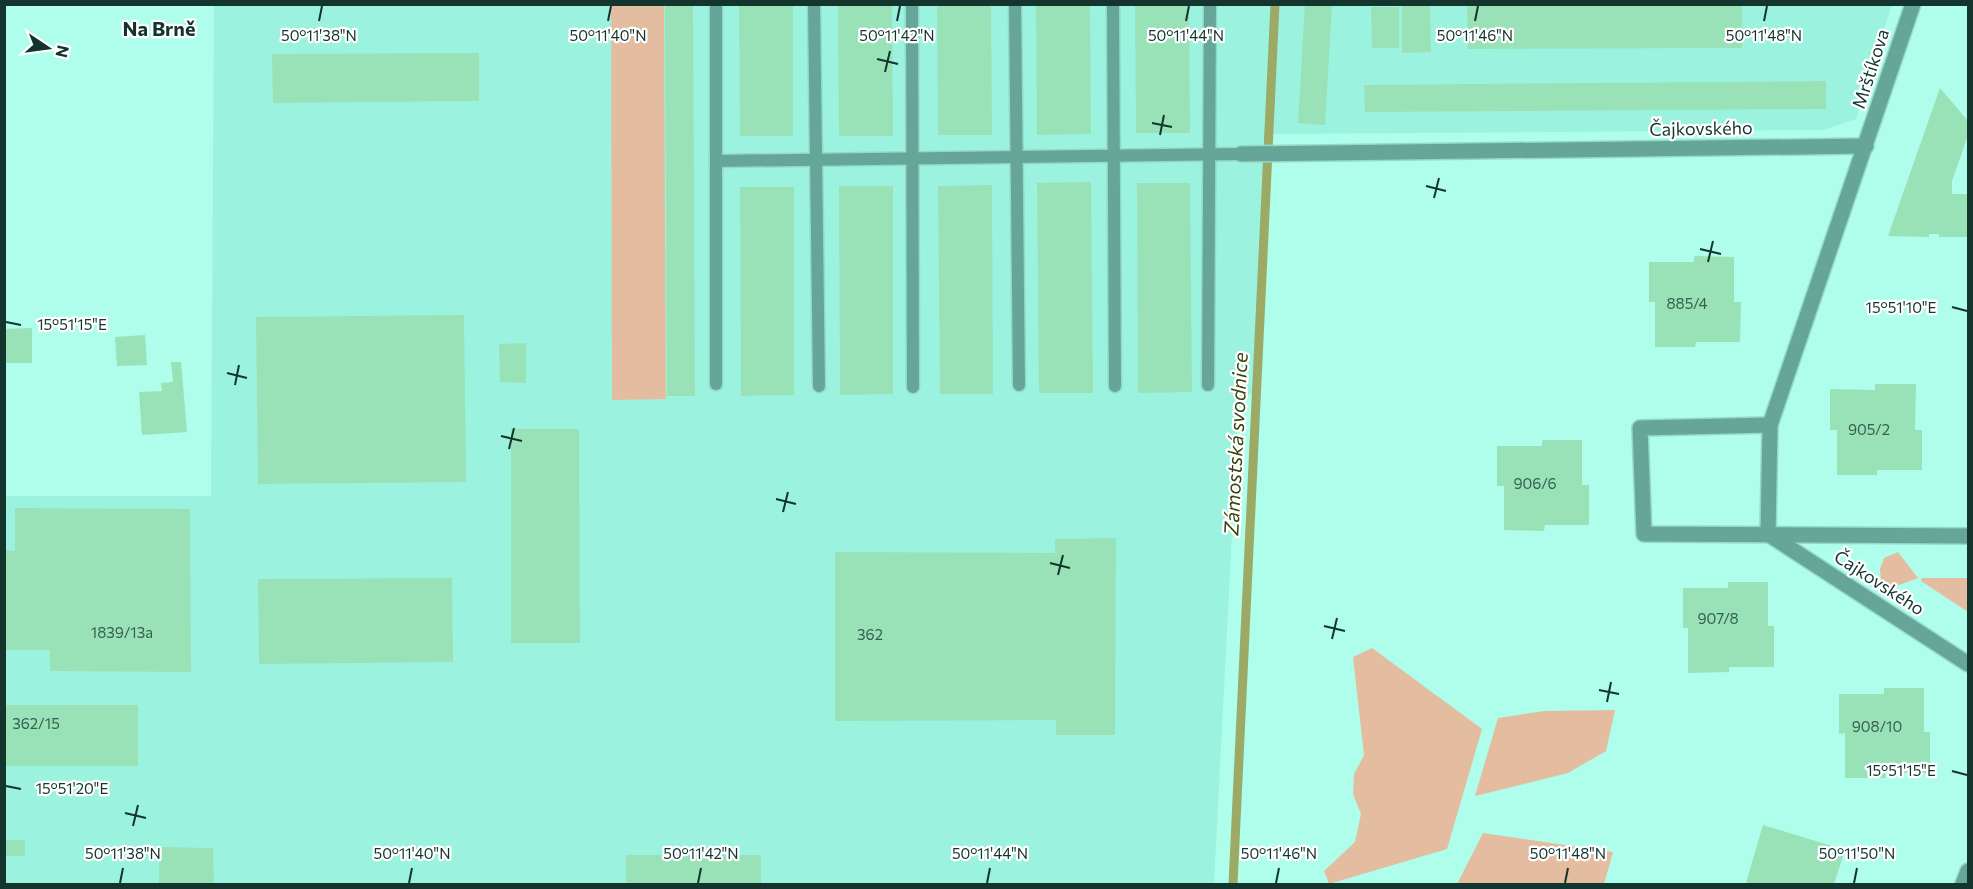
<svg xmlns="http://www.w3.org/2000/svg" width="1973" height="889" font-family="Commissioner,sans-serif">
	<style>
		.built { fill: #9bf3df }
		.green { fill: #e4bda1 }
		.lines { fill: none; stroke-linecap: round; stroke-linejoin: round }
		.stream { stroke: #9caa65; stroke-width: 9 }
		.building { fill: #99e2b8 }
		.service-casing { stroke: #93d9c9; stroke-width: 15 }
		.minor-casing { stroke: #93d9c9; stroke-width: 18 }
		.service { stroke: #66a698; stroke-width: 12 }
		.minor { stroke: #66a698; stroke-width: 15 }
		.ticks { fill: none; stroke: #14342e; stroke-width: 2 }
		.labels { text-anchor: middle; stroke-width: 4.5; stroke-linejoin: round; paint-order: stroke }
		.number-label { font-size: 15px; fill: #356050 }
		.street-label { font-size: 18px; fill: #14342e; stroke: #fff }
		.neighbourhood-label { font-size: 20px; font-weight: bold; fill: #14342e; stroke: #fff }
		.water-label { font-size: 20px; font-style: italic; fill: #3b440f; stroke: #fff }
		.ticks-label { font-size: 15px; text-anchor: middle; fill: #14342e; stroke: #fff; stroke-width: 4.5; stroke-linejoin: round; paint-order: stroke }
	</style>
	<rect width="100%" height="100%" fill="#affdeb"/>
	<!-- built -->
	<polygon class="built" points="214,5 1892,5 1856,119 1823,130 1268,134 1257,393 1239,397 1214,884 5,884 4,496 211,496"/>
	<!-- green -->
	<g class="green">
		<polygon points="611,5 664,5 666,399 612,400"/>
		<polygon points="1898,552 1918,578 1891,588 1881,580 1880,569 1884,558"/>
		<polygon points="1922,578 1968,578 1968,612 1921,581"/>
		<polygon points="1372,648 1482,729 1447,849 1329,884 1324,871 1355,842 1361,814 1353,794 1354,774 1364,755 1353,657"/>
		<polygon points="1615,710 1606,751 1568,773 1475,796 1498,718 1544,711"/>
		<polygon points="1483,833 1613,852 1604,884 1457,884"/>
	</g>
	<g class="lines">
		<!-- stream -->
		<polyline class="stream" points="1233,884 1275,4"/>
	</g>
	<!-- building -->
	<g class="building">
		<polygon points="665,4 693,4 695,396 667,396"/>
		<polygon points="739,4 793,4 793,136 740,136"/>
		<polygon points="838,4 892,4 893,136 839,136"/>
		<polygon points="937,4 991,4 992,135 938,135"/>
		<polygon points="1036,4 1090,4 1091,134 1037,135"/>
		<polygon points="1135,4 1189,4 1190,133 1136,133"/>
		<polygon points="1305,4 1332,4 1325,125 1298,123"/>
		<polygon points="1402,4 1430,4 1431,52 1402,53"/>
		<polygon points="1467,4 1742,4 1742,48 1468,49"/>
		<polygon points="1371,7 1399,7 1399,48 1372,48"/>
		<polygon points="479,53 479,101 273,103 272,54"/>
		<polygon points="1826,81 1826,109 1365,112 1364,85"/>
		<polygon points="1940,88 1968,121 1968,135 1952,181 1952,194 1968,194 1968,237 1939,237 1939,234 1929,234 1929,237 1888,236"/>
		<polygon points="1091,182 1093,393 1039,393 1037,183"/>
		<polygon points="1137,183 1190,183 1192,392 1138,393"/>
		<polygon points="992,185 993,394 940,394 938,186"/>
		<polygon points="839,186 893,186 893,394 840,395"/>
		<polygon points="740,187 794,187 794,395 741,396"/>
		<polygon points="1694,256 1734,257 1734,302 1741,302 1740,342 1696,342 1695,347 1655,347 1655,302 1649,302 1649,262 1694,262"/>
		<polygon points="464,315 466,482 258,484 256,317"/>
		<polygon points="32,328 32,363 4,363 4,329"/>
		<polygon points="145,335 147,365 117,366 115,337"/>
		<polygon points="526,343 526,383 500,382 499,344"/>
		<polygon points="171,362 181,362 187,432 142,435 139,392 162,391 161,383 173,382"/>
		<polygon points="1875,384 1916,384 1915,430 1922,430 1922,470 1877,470 1877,475 1837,475 1837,430 1830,430 1830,389 1875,390"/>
		<polygon points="511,429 579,429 580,643 511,643"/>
		<polygon points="1542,440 1582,440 1582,485 1589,485 1589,525 1545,525 1544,531 1504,530 1504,486 1497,486 1497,446 1542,446"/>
		<polygon points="15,508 190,509 191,672 50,671 50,650 4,650 4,550 15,551"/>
		<polygon points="1116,538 1115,735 1056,735 1056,720 835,721 835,552 1055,553 1055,539"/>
		<polygon points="452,578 453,662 259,664 258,579"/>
		<polygon points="1728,582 1768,582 1768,626 1774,626 1774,667 1729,667 1729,672 1688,673 1688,628 1683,628 1683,588 1728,588"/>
		<polygon points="1884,688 1924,688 1924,732 1930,732 1930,773 1886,772 1885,778 1845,778 1845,733 1839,734 1839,694 1884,694"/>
		<rect x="4" y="705" width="134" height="61"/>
		<polygon points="1763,825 1845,850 1834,884 1751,884 1746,883"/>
		<rect x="4" y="840" width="21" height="16"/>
		<polygon points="159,847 213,848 214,884 159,884"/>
		<rect x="626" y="855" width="135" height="29"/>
	</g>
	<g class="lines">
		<!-- service casing -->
		<g class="service-casing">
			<g id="service">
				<polyline points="716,4 716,384"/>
				<polyline points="814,4 819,386"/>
				<polyline points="912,4 913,387"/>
				<polyline points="1015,4 1019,385"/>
				<polyline points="1113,4 1115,386"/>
				<polyline points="716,161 1241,154"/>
				<polyline points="1208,385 1210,4"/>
			</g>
		</g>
		<!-- minor casing -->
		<g class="minor-casing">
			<g id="minor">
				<polyline points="1241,154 1866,146"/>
				<polyline points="1770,425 1640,428 1644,534 1968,536"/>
				<polyline points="1768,534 1770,425 1913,4"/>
				<polyline points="1768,534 1968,664"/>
				<polyline points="1963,884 1968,871"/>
			</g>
		</g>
		<!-- service -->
		<use href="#service" class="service"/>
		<!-- minor -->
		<use href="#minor" class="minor"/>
	</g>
	<!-- ticks -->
	<path class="ticks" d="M 319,21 L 322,6M 608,21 L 611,6M 897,21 L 900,6M 1186,21 L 1189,6M 1475,21 L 1478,6M 1764,21 L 1767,6M 877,59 L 898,64M 885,72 L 890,51M 1152,123 L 1172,127M 1160,135 L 1164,115M 1426,186 L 1446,191M 1434,198 L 1439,178M 1700,249 L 1721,254M 1708,262 L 1713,241M 1952,307 L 1967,311M 6,322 L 21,325M 227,373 L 247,378M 235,385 L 239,365M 501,436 L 522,441M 509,449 L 514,428M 776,499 L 796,504M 783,512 L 788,492M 1050,563 L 1070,568M 1058,575 L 1063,555M 1324,626 L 1345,631M 1332,639 L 1337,618M 1599,690 L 1619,694M 1607,702 L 1611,682M 1952,771 L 1967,775M 6,786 L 21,789M 125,813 L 146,818M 133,826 L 138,805M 120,883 L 123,868M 409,883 L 412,868M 698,883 L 701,868M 987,883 L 990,868M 1276,883 L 1279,868M 1565,883 L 1568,868M 1854,883 L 1857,868"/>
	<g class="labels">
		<!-- number labels -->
		<g class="number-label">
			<text x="1687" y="309">885/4</text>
			<text x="1869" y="435">905/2</text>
			<text x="1535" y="489">906/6</text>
			<text x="1718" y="624">907/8</text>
			<text x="122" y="638">1839/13a</text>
			<text x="870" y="640">362</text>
			<text x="36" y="729">362/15</text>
			<text x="1877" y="732">908/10</text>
		</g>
		<!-- street labels -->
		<g class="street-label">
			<text transform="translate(1871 69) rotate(-72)" y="6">Mrštíkova</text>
			<text transform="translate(1701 129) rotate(-1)" y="6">Čajkovského</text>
			<text transform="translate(1879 583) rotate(33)" y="6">Čajkovského</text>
		</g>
		<!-- neighbourhood labels -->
		<g class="neighbourhood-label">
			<text x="159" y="36">Na Brně</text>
		</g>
		<!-- water labels -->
		<g class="water-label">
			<text transform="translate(1236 444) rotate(-87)" y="7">Zámostská svodnice</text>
		</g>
	</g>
	<g class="ticks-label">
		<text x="319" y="41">50°11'38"N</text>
		<text x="608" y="41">50°11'40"N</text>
		<text x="897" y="41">50°11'42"N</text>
		<text x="1186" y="41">50°11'44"N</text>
		<text x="1475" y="41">50°11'46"N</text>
		<text x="1764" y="41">50°11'48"N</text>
		<text x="1901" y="313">15°51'10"E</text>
		<text x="72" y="330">15°51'15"E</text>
		<text x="1901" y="776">15°51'15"E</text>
		<text x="72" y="794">15°51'20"E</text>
		<text x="123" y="859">50°11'38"N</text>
		<text x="412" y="859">50°11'40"N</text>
		<text x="701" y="859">50°11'42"N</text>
		<text x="990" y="859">50°11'44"N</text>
		<text x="1279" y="859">50°11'46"N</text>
		<text x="1568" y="859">50°11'48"N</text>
		<text x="1857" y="859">50°11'50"N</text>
	</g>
	<!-- border -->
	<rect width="1973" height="889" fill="none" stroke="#14342e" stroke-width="12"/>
	<!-- north arrow -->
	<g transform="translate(48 48) rotate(103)" stroke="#ffffff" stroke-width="4.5" paint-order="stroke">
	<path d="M0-4.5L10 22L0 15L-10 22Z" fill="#14342e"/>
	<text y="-9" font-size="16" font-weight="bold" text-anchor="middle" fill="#14342e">N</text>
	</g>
</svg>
